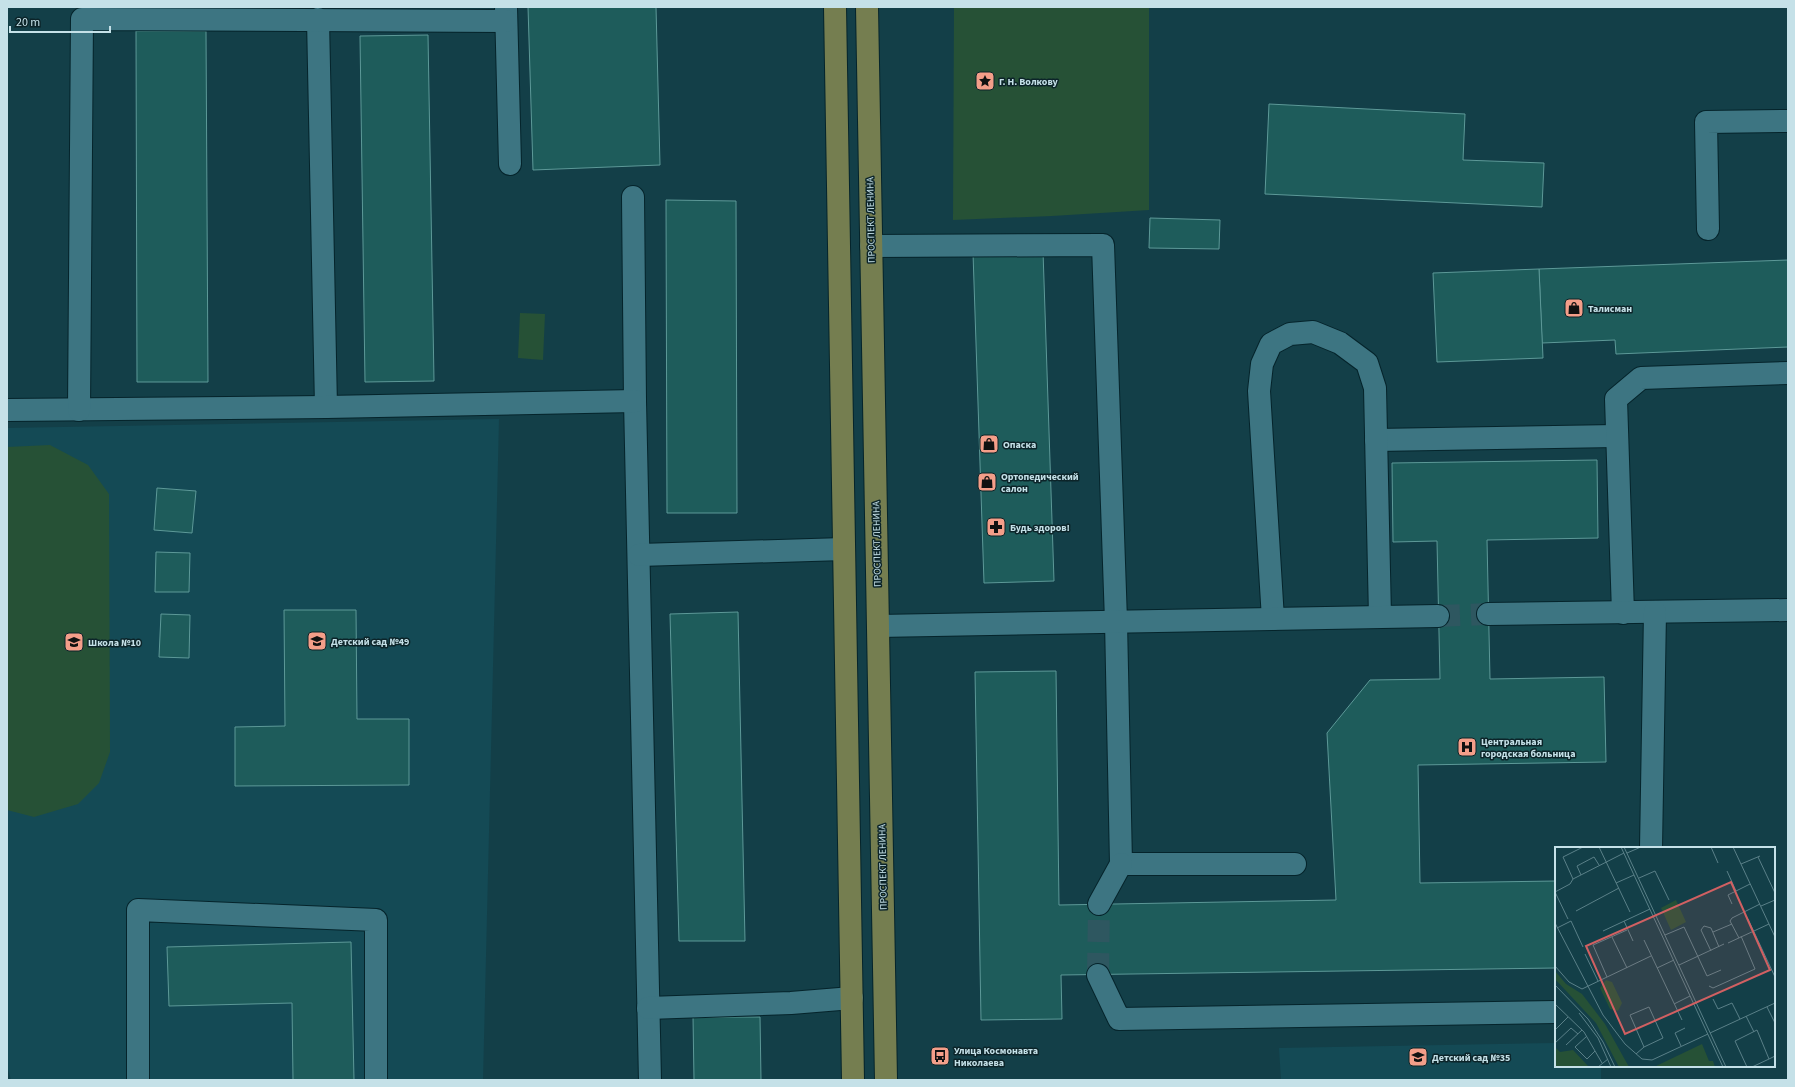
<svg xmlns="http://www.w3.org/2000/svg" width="1795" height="1087" font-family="'Source Sans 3',sans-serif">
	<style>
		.built { fill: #144a55 }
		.green { fill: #265136 }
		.building { fill: #1e5c5b; stroke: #5d9998 }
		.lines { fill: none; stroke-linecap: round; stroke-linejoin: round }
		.minor-tunnel { stroke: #2e5760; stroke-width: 22; stroke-dasharray: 22 11; stroke-linecap: butt }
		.minor-casing { stroke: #05242b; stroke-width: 24 }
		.major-casing { stroke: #05242b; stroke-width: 24 }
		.minor { stroke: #3d7582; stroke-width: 22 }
		.major { stroke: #757e50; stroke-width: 22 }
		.labels { text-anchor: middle; stroke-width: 3; stroke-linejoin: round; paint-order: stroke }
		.poi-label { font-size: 10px; font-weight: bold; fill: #c5e1e8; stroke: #0c2429; text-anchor: start }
		.street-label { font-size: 10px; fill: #c5e1e8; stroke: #0c2429 }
		.inset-road { fill: none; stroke: #5a8088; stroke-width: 1 }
		.view { fill: #d16062; fill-opacity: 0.15; stroke: #d16062; stroke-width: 2 }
		.inset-edge { fill: none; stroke: #c5e1e8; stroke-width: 2 }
	</style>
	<rect width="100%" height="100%" fill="#133f48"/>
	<!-- built -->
	<g class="built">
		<polygon points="499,419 483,1080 11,1080 7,1066 7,428"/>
		<polygon points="1556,1043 1556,1066 1601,1066 1601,1080 1281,1080 1279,1048"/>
	</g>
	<!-- green -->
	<g class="green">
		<polygon points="954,7 1149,7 1149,210 1052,216 953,220"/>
		<polygon points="520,313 545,314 543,360 518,358"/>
		<polygon points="50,445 88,465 109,494 110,752 99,783 78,804 34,817 7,810 7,447"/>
	</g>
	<!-- building -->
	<g class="building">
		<polygon points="528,7 656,7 660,165 533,170"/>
		<polygon points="136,31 206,31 208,382 137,382"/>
		<polygon points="428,35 434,381 365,382 360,36"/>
		<polygon points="1269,104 1465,114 1463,160 1544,163 1542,207 1265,194"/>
		<polygon points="666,200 736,201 737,513 667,513"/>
		<polygon points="1150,218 1220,220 1219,249 1149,248"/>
		<polygon points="1043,251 1054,581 984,583 973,253"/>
		<polygon points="1788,260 1788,347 1616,354 1615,340 1542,343 1539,269"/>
		<polygon points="1539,269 1543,358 1437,362 1433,273"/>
		<polygon points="1597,460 1598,538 1487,540 1490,679 1604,677 1606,762 1418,765 1420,883 1556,881 1556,968 1061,975 1062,1019 981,1020 975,672 1056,671 1059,905 1336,900 1327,733 1370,680 1440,679 1437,541 1393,542 1392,463"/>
		<polygon points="157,488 196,491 192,533 154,530"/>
		<polygon points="156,552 190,553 189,592 155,592"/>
		<polygon points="284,610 356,610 357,719 409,719 409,785 235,786 235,727 285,726"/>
		<polygon points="738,612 745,941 679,941 670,614"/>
		<polygon points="161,614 190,615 189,658 159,657"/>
		<polygon points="351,942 354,1080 293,1080 292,1003 169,1006 167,947"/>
		<polygon points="693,1017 760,1017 761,1080 694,1080"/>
	</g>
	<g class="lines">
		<!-- minor-tunnel -->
		<g class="minor-tunnel">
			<polyline points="1438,616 1488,614"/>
			<polyline points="1098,975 1099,904"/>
		</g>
		<!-- minor casing -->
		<g class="minor-casing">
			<g id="minor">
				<polyline points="506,7 510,164"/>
				<polyline points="318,19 326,407"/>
				<polyline points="633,197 635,401 650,1080"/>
				<polyline points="1708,229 1706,122 1788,121"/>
				<polyline points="871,246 1103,245 1116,621 1121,864 1295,864"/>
				<polyline points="7,410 326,407 635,401"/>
				<polyline points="79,410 82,19 506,21"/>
				<polyline points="1376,440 1616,436"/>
				<polyline points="639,555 844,549"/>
				<polyline points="1623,613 1616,399 1641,378 1788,373"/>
				<polyline points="1488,614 1788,610"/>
				<polyline points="1273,619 1259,391 1262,364 1271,344 1290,334 1313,332 1340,343 1367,363 1375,388 1380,617"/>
				<polyline points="878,626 1438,616"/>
				<polyline points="1651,848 1655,612"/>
				<polyline points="1099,904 1121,864"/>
				<polyline points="1098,975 1119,1019 1556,1012"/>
				<polyline points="648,1008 791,1003 852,998"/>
				<polyline points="138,1080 138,910 376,920 376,1080"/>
			</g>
		</g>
		<!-- major casing -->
		<g class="major-casing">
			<g id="major">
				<polyline points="835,7 853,1080"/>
				<polyline points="867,7 886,1080"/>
			</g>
		</g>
		<!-- minor -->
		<use href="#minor" class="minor"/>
		<!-- major -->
		<use href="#major" class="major"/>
	</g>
	<!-- icons -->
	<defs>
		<g id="sight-square" transform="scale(1)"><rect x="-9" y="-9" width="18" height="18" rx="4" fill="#f49e89" stroke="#0c2429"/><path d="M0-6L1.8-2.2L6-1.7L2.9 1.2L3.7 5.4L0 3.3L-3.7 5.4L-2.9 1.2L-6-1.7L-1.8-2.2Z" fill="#111"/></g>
		<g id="shop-square" transform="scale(1)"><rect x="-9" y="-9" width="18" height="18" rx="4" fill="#f49e89" stroke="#0c2429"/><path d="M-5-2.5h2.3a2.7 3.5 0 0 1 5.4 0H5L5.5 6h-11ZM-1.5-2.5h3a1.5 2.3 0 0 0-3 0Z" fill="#111"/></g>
		<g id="pharmacy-square" transform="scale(1)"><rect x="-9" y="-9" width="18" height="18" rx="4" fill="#f49e89" stroke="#0c2429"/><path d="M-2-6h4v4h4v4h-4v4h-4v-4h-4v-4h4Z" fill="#111"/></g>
		<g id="school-square" transform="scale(1)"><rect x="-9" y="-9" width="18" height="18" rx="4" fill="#f49e89" stroke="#0c2429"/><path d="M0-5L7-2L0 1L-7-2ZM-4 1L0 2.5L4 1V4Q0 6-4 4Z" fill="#111"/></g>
		<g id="hospital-square" transform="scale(1)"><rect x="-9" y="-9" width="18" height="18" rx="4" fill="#f49e89" stroke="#0c2429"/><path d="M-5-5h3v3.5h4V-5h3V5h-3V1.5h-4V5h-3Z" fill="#111"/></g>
		<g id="bus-square" transform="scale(1)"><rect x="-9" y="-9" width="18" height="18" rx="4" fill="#f49e89" stroke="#0c2429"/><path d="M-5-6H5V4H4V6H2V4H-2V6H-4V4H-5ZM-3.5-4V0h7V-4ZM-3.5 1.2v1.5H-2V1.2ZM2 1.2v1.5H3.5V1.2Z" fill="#111"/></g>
	</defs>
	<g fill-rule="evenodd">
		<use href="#sight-square" x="985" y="81"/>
		<use href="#shop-square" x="1574" y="308"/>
		<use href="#shop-square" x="989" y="444"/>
		<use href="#shop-square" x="987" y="482"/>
		<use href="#pharmacy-square" x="996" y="527"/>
		<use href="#school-square" x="317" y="641"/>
		<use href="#school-square" x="74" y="642"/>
		<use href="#hospital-square" x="1467" y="747"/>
		<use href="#bus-square" x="940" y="1056"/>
		<use href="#school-square" x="1418" y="1057"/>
	</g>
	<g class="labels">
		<!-- poi labels -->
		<g class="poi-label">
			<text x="999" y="85">Г. Н. Волкову</text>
			<text x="1588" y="312">Талисман</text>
			<text x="1003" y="448">Опаска</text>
			<text x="1001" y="480">Ортопедический<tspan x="1001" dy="12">салон</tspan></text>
			<text x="1010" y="531">Будь здоров!</text>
			<text x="331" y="645">Детский сад №49</text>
			<text x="88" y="646">Школа №10</text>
			<text x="1481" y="745">Центральная<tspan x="1481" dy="12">городская больница</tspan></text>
			<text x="954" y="1054">Улица Космонавта<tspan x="954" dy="12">Николаева</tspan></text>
			<text x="1432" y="1061">Детский сад №35</text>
		</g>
		<!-- street labels -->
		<g class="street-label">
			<text transform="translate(870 220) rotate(-91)" y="4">ПРОСПЕКТ ЛЕНИНА</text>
			<text transform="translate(876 544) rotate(-91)" y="4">ПРОСПЕКТ ЛЕНИНА</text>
			<text transform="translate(882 867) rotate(-91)" y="4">ПРОСПЕКТ ЛЕНИНА</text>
		</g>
	</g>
	<!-- overview -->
	<g transform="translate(1555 847)">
		<rect width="220" height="220" fill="#133f48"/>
		<path d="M 121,53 L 131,75 L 116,83 L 106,61 ZM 0,124 L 11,137 L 27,147 L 50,177 L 74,220 L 64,220 L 41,176 L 0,132 ZM 51,133 L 57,135 L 67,156 L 63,164 L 55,162 L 45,141 ZM 147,197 L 154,214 L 158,214 L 160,220 L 99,220 ZM 0,200 L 5,205 L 18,203 L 33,219 L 0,220 Z" fill="#265136"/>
		<path class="inset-road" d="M 44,0 L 75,65M 66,0 L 168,220M 69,0 L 171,220M 156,0 L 163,16M 178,0 L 220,90M 72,6 L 86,0M 203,10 L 220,46M 186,17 L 205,9M 172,24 L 181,44M 26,28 L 22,19 L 39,10 L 44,18M 84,31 L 100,24 L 114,53M 18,32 L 8,10 L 28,0M 61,36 L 79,28M 0,45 L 15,37 L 18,32 L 69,6M 0,45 L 13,72M 177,57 L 173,48 L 195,37M 206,59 L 220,53M 21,64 L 64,41M 193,72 L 220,130M 69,74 L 78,94M 0,76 L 48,168 L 70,197 L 87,212 L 97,213 L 153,187M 2,81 L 16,74 L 28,100M 48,84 L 95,62M 158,85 L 177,77M 110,88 L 129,80 L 152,129 L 166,123M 57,90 L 72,121M 184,91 L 175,74 L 177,71 L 205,57M 89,93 L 127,173M 173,96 L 214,77M 156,104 L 146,83 L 149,79 L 156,81 L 164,100M 30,107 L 43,134M 124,118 L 169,97M 0,119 L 14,135 L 27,142 L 96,109M 102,121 L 119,113M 52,130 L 38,98 L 72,83M 0,138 L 33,172 L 48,195 L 60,220M 154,139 L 158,141 L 200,122 L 186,89M 158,152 L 163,162 L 177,156 L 185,172M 0,157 L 29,185 L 47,216M 119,157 L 135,149M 212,160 L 220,176M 24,166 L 43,191 L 56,220M 191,169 L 199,185M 0,183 L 13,170M 155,186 L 220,156M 32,189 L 20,200 L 32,212 L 40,204M 0,196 L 16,181 L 23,187M 11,198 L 27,183M 126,199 L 120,186 L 130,181M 81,207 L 89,200 L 108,191 L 94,160 L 75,168 L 89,200M 43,220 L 53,212M 192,220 L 180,194 L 202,183 L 214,212 L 220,209M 197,220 L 214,212"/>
		<path class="view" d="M 176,35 L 215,123 L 70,187 L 31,99 Z"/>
		<rect width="220" height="220" class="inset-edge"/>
	</g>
	<!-- border -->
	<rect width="1795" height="1087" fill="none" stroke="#c5e1e8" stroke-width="16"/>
	<!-- scale -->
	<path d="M10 26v6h100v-6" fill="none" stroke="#c5e1e8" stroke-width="2"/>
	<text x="16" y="26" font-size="12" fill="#c5e1e8" stroke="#0c2429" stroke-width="3" paint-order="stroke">20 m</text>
</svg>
